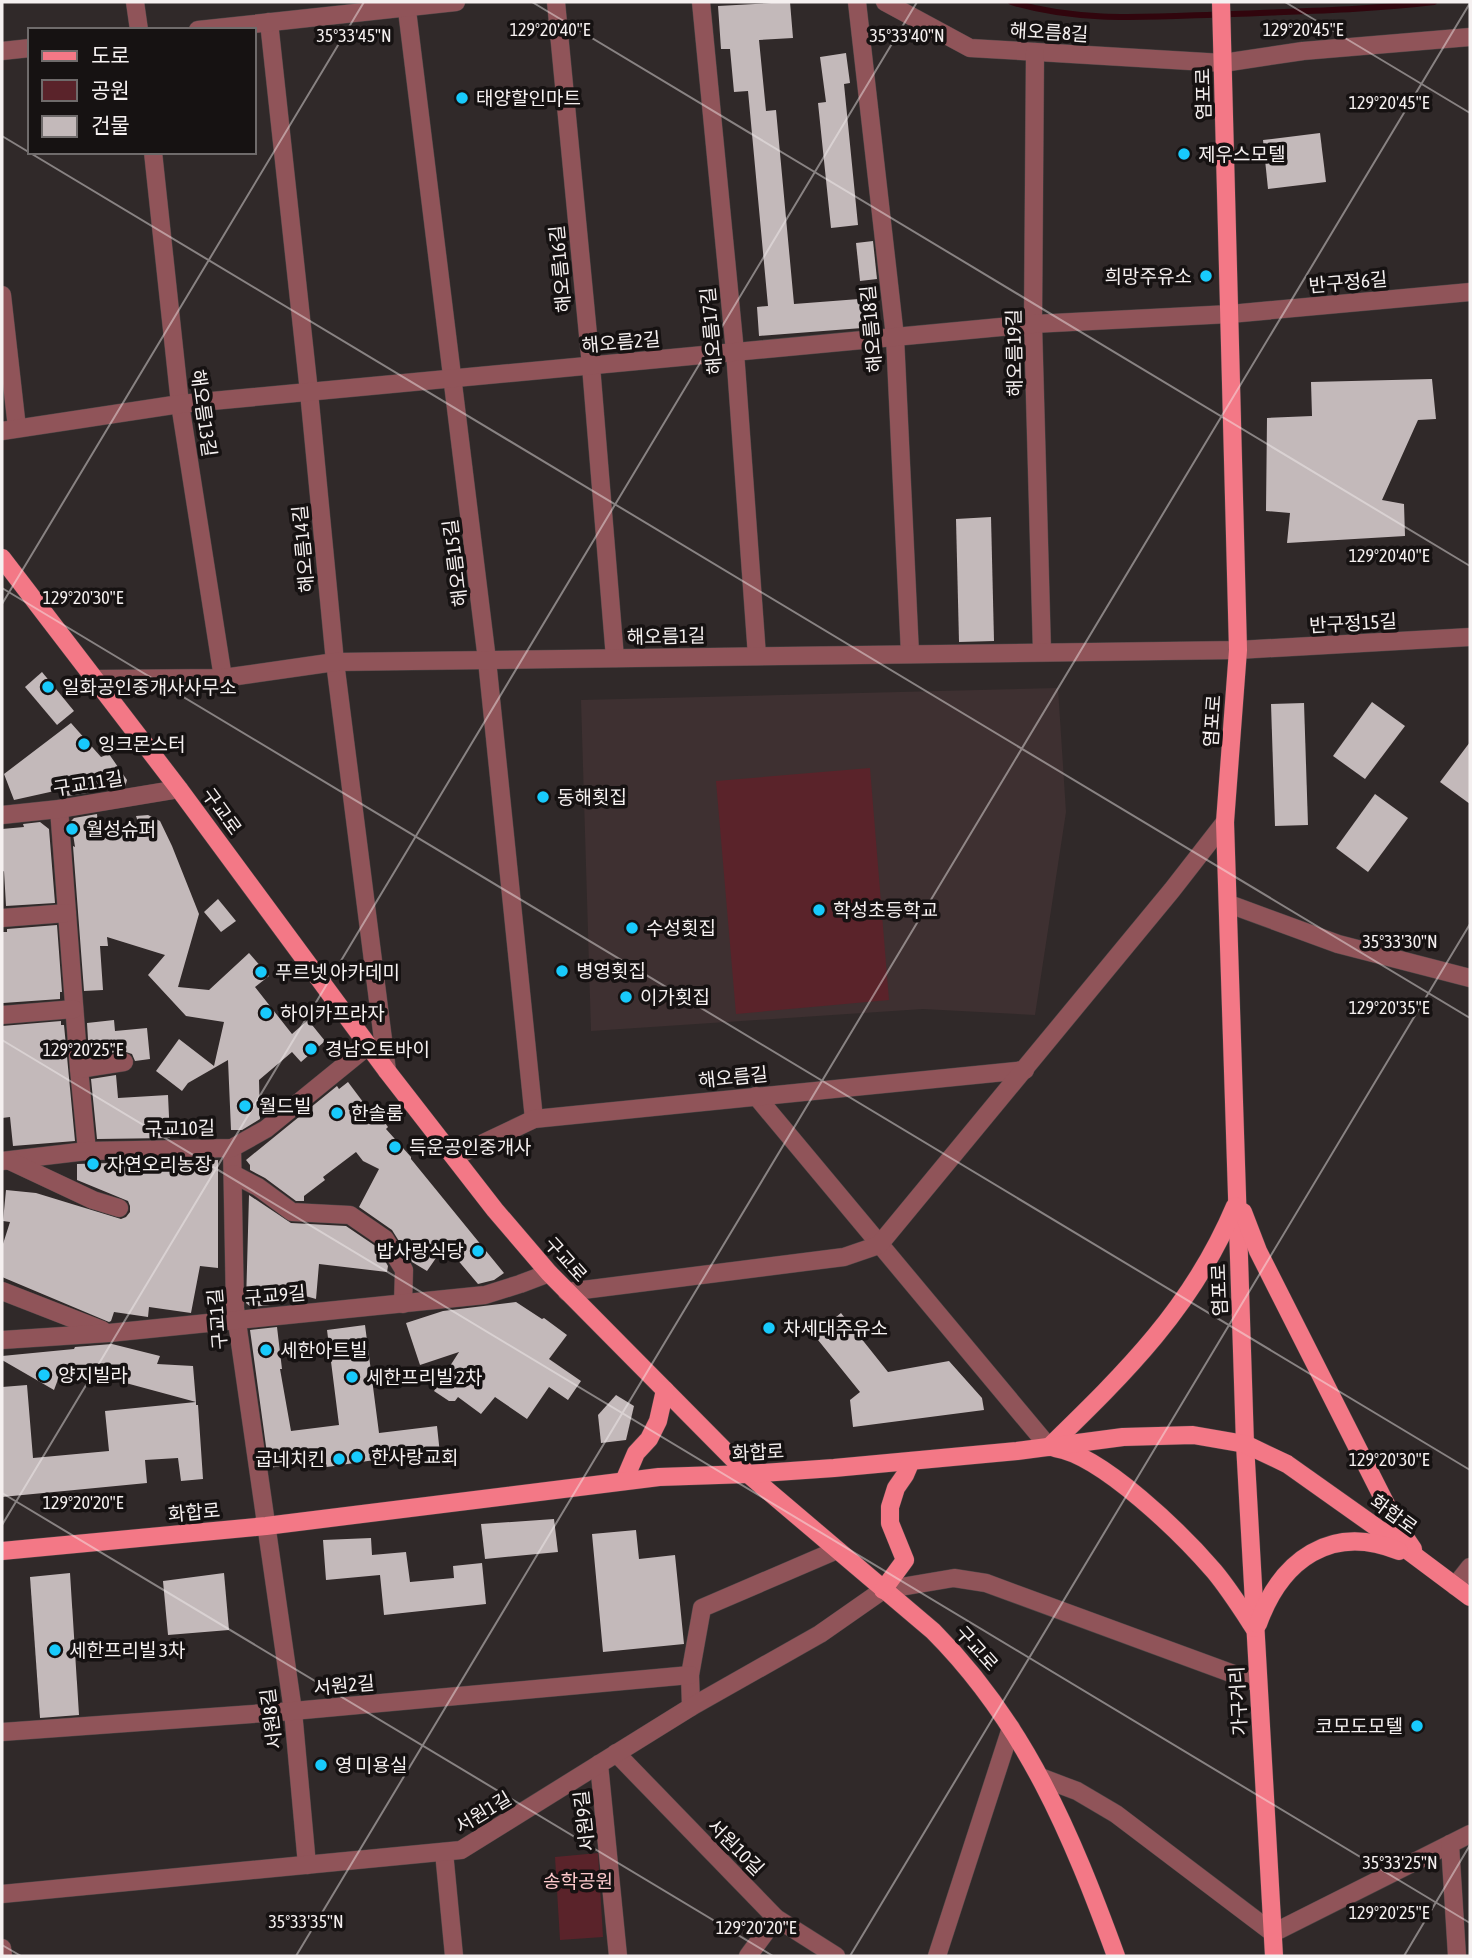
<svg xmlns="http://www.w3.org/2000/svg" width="1472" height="1958" font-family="'Asap Condensed','Noto Sans KR',sans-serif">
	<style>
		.built { fill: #3e3031 }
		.green { fill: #5a232a }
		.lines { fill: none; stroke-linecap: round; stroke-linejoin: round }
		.stream { stroke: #31050d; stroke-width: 6 }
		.building { fill: #c3b9ba }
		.minor-casing { stroke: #4c4545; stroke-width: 19 }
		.major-casing { stroke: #4c4545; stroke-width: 19 }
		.minor { stroke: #905459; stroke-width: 18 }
		.major { stroke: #f37886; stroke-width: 18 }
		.ticks { fill: none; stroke: #f5f0f0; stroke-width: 2; stroke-opacity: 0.45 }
		.poi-dot { fill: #18cafc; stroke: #161212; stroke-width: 2.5 }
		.labels { text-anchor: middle; stroke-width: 7; stroke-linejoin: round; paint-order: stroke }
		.street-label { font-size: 19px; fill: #f5f0f0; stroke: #161212 }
		.poi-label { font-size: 19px; fill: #f5f0f0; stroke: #161212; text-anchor: start }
		.park-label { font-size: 19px; fill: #fdc9cc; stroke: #161212 }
		.ticks-label { font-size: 18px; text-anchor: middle; fill: #f5f0f0; stroke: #161212; stroke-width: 7; stroke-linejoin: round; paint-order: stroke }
	</style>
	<rect width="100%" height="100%" fill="#302929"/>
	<!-- built -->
	<polygon class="built" points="1058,688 1066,812 1035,1015 923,1009 591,1031 581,700"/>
	<!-- green -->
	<g class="green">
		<polygon points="870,768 889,1000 736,1014 716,781"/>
		<polygon points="598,1853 603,1937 560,1940 555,1857"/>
	</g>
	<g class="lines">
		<!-- stream -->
		<path class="stream" d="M 1011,2 C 1083,24 1158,16 1233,14 C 1300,11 1367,10 1434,2"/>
	</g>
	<!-- building -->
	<g class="building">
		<polygon points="790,2 793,38 759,40 766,111 776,110 794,304 872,298 875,327 759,336 757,307 768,306 748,91 734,92 730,49 721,49 718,6"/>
		<polygon points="846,53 850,83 844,84 858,225 831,228 818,103 826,102 820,57"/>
		<polygon points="1320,133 1326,182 1268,189 1263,140"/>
		<polygon points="873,241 877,279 860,281 856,243"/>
		<polygon points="1432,379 1436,419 1418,420 1382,500 1404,504 1405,536 1287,543 1290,513 1266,511 1267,418 1312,416 1311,382"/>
		<polygon points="991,517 994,641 959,642 956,519"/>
		<polygon points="42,672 74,711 57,725 25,687"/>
		<polygon points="1372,702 1405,726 1365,779 1333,756"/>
		<polygon points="1304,703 1308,825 1275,826 1271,704"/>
		<polygon points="71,723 101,757 109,754 127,780 125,787 61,797 59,790 14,800 4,774"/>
		<polygon points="1470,742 1470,804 1440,782"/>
		<polygon points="1375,794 1408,818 1368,872 1336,848"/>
		<polygon points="97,814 99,836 140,828 136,816 148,815 160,821 172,846 199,914 178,987 209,990 249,953 269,976 255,987 292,1034 308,1020 325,1041 301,1062 292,1052 259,1080 260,1119 242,1130 231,1130 228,1060 188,1083 182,1091 156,1071 179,1039 214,1066 224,1022 186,1016 148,975 165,955 107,937 108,946 100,946 103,990 84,991 73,846 75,847 71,821 74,818"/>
		<polygon points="40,822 49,829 55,903 6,906 4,871 2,872 2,829 24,827 23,824"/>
		<polygon points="218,899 236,921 221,932 204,912"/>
		<polygon points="57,925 62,992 60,992 60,999 3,1003 2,932 7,932 7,929"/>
		<polygon points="114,1020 115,1031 147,1028 150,1059 135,1061 132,1054 123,1051 89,1056 87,1023"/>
		<polygon points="61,1021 61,1025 64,1025 75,1141 13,1146 10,1117 2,1118 2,1026"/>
		<polygon points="116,1075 118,1098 168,1095 170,1138 97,1139 91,1079"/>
		<polygon points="348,1082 369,1110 373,1107 388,1127 386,1129 411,1157 411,1159 504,1273 494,1280 478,1284 445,1245 427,1271 412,1262 392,1230 359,1207 379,1169 363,1161 356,1152 323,1177 325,1180 304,1196 304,1201 296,1201 265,1178 250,1170 250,1165 246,1160 337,1086 339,1089"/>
		<polygon points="218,1160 218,1268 200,1266 191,1313 149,1307 148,1317 114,1312 111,1321 109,1322 2,1277 2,1247 10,1222 3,1221 6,1190 36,1193 121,1219 126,1217 130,1212 130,1206 128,1201 77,1180 77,1164"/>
		<polygon points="249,1195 291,1223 346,1226 377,1247 388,1266 387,1272 319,1264 316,1299 270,1286 270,1305 251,1307 246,1303"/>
		<polygon points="516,1302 542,1319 544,1318 567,1335 549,1359 581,1381 568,1400 549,1387 527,1419 495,1397 481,1414 458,1397 455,1401 449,1401 434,1391 459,1352 420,1365 406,1323 443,1311"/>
		<polygon points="841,1313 888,1372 949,1361 982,1398 984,1410 853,1427 850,1400 860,1392 814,1335"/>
		<polygon points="365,1325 379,1433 437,1426 440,1454 402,1459 402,1456 320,1468 319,1460 269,1468 250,1330 277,1327 282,1369 280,1369 291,1431 339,1425 327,1330"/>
		<polygon points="112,1344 160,1356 157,1364 193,1366 196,1402 63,1366 54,1390 2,1360 2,1356 74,1349 75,1347"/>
		<polygon points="27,1385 33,1458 109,1451 105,1411 196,1402 196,1405 198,1405 203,1479 181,1481 178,1458 145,1460 147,1483 2,1497 2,1387"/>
		<polygon points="616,1395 634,1406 626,1440 601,1443 598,1415"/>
		<polygon points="554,1519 558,1552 485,1559 481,1524"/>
		<polygon points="636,1530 639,1559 675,1555 684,1644 603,1652 592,1534"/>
		<polygon points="371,1538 372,1555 406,1552 410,1582 454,1578 453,1566 482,1563 486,1604 384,1615 380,1575 326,1580 323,1540"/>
		<polygon points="70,1573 79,1715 40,1718 30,1577"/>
		<polygon points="224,1573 229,1630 168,1635 163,1581"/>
	</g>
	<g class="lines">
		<!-- minor casing -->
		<g class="minor-casing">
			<g id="minor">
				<polyline points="135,2 139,30"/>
				<polyline points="406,2 487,660 534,1119"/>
				<polyline points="556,2 591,366 615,658"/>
				<polyline points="701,2 735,352 757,656"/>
				<polyline points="857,2 895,337 910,654"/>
				<polyline points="885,2 970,48 1223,63 1303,51 1470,37"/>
				<polyline points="269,22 309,392 335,662 387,1071"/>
				<polyline points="198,30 456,2"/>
				<polyline points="2,51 30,48"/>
				<polyline points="1035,52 1033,324 1042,652"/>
				<polyline points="153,152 180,404 223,678"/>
				<polyline points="2,295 17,428"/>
				<polyline points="2,431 180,404 1033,324 1230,314 1470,292"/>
				<polyline points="96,679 223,678 335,662 1238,650 1470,637"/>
				<polyline points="59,809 79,1069 87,1151"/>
				<polyline points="2,815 59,809 179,789"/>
				<polyline points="1229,904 1338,944 1470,978"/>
				<polyline points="2,918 67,913"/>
				<polyline points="2,1015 74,1009"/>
				<polyline points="79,1069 124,1062"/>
				<polyline points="756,1096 1049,1447"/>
				<polyline points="232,1148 235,1308 293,1711 307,1865"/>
				<polyline points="454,1157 534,1119 1025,1070"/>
				<polyline points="2,1161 87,1151 232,1148 266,1129 368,1046"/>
				<polyline points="10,1161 93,1200 119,1208"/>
				<polyline points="233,1174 258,1187 292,1212 350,1215 385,1239 404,1270 403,1304"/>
				<polyline points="2,1291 102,1330"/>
				<polyline points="567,1292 844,1257 879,1245 1172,890 1225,822"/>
				<polyline points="2,1340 109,1333 485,1295 520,1284 549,1273"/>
				<polyline points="1455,1586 1470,1567"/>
				<polyline points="691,1707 690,1675 702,1608 837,1550"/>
				<polyline points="2,1732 293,1711 690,1675"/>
				<polyline points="616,1753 776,1918 836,1956"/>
				<polyline points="599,1764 618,1956"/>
				<polyline points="1040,1777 1077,1791 1116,1814 1273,1933 1470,1834"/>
				<polyline points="1450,1844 1457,1956"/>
				<polyline points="444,1852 454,1956"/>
				<polyline points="2,1894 461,1850 691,1707 820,1634 883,1590 954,1578 986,1583 1258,1683"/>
				<polyline points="2,1948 3,1956"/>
				<polyline points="748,1956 776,1918"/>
				<polyline points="937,1956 1011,1728"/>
			</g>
		</g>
		<!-- major casing -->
		<g class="major-casing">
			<g id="major">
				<polyline points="1221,2 1238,650 1225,822 1245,1444 1274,1956"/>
				<path d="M 2,558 L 179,789 L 387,1071 L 495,1210 L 549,1273 L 748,1474 L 933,1631 C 1026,1724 1072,1836 1116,1956"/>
				<polyline points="1243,1212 1258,1251 1396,1524 1413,1549"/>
				<path d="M 1049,1447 C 1126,1372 1192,1308 1235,1206"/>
				<path d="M 1055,1448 C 1102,1455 1183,1535 1214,1571 C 1229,1589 1241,1608 1254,1628"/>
				<polyline points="624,1481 636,1453 649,1439 658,1421 665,1390"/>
				<polyline points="2,1551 266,1526 659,1477 748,1474 834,1468 1017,1451 1123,1437 1193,1435 1245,1444 1287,1464 1383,1532 1470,1597"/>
				<polyline points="883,1590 905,1560 890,1523 890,1507 896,1488 905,1475 911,1461"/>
				<path d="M 1258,1624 C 1281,1560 1331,1523 1399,1551"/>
			</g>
		</g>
		<!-- minor -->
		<use href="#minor" class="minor"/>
		<!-- major -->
		<use href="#major" class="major"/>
	</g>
	<!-- ticks -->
	<path class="ticks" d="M 532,2 L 1470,566M 1285,2 L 1470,113M 2,136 L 1470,1018M 2,588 L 1470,1470M 2,604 L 364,2M 2,1040 L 1470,1923M 2,1493 L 773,1956M 2,1525 L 917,2M 2,1945 L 21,1956M 296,1956 L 1470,3M 850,1956 L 1470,924M 1404,1956 L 1470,1845"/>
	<!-- markers -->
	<g class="poi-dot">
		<circle cx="462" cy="98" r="7"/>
		<circle cx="1184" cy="154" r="7"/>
		<circle cx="1206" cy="276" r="7"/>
		<circle cx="48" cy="687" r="7"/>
		<circle cx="84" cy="744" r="7"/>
		<circle cx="543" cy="797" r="7"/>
		<circle cx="72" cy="829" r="7"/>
		<circle cx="819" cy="910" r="7"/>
		<circle cx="632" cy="928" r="7"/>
		<circle cx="562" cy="971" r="7"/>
		<circle cx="261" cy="972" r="7"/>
		<circle cx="626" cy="997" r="7"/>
		<circle cx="266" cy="1013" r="7"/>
		<circle cx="311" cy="1049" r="7"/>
		<circle cx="245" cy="1106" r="7"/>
		<circle cx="337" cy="1113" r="7"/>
		<circle cx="395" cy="1147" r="7"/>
		<circle cx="93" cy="1164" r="7"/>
		<circle cx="478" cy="1251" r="7"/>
		<circle cx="769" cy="1328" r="7"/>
		<circle cx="266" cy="1350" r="7"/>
		<circle cx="44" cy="1375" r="7"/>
		<circle cx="352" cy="1377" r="7"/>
		<circle cx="357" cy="1457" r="7"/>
		<circle cx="339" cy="1459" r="7"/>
		<circle cx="55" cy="1650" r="7"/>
		<circle cx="1417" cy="1726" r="7"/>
		<circle cx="321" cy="1765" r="7"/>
	</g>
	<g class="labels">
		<!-- street labels -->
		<g class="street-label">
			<text transform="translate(1049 32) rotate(3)" y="7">해오름8길</text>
			<text transform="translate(1203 94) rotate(-91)" y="7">염포로</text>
			<text transform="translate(560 269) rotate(-95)" y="7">해오름16길</text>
			<text transform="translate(1348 282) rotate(-5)" y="7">반구정6길</text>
			<text transform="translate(871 329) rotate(-95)" y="7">해오름18길</text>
			<text transform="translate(711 331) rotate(-95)" y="7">해오름17길</text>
			<text transform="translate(621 342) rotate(-5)" y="7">해오름2길</text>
			<text transform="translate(1014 353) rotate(-91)" y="7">해오름19길</text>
			<text transform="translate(204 413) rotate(82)" y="7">해오름13길</text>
			<text transform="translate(303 549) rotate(-95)" y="7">해오름14길</text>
			<text transform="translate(455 563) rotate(-97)" y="7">해오름15길</text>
			<text transform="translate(1353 623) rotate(-3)" y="7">반구정15길</text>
			<text transform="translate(666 636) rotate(-1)" y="7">해오름1길</text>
			<text transform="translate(1212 721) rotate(-86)" y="7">염포로</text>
			<text transform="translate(88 783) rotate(-9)" y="7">구교11길</text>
			<text transform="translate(222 811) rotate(54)" y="7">구교로</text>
			<text transform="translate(733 1077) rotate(-6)" y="7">해오름길</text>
			<text transform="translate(180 1128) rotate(-1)" y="7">구교10길</text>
			<text transform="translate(566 1259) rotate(48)" y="7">구교로</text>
			<text transform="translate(1219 1290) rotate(-92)" y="7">염포로</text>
			<text transform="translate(275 1295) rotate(-5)" y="7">구교9길</text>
			<text transform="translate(217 1319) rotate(-95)" y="7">구교1길</text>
			<text transform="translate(758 1452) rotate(-3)" y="7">화합로</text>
			<text transform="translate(194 1512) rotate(-5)" y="7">화합로</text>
			<text transform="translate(1394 1514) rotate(36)" y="7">화합로</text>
			<text transform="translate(977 1648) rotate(48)" y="7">구교로</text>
			<text transform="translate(344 1685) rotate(-5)" y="7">서원2길</text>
			<text transform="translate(1238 1701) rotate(-93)" y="7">가구거리</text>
			<text transform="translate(271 1719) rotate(-97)" y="7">서원8길</text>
			<text transform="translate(483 1812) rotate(-31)" y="7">서원1길</text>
			<text transform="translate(584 1821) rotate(-96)" y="7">서원9길</text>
			<text transform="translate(736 1847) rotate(45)" y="7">서원10길</text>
		</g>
		<!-- poi labels -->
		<g class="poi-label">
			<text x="476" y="105">태양할인마트</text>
			<text x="1198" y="161">제우스모텔</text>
			<text x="1192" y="283" text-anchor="end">희망주유소</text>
			<text x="62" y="694">일화공인중개사사무소</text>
			<text x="98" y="751">잉크몬스터</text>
			<text x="557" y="804">동해횟집</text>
			<text x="86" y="836">월성슈퍼</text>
			<text x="833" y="917">학성초등학교</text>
			<text x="646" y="935">수성횟집</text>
			<text x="576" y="978">병영횟집</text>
			<text x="275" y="979">푸르넷 아카데미</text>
			<text x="640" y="1004">이가횟집</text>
			<text x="280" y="1020">하이카프라자</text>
			<text x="325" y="1056">경남오토바이</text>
			<text x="259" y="1113">월드빌</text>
			<text x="351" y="1120">한솔룸</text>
			<text x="409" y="1154">득운공인중개사</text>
			<text x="107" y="1171">자연오리농장</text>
			<text x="464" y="1258" text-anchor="end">밥사랑식당</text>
			<text x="783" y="1335">차세대주유소</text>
			<text x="280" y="1357">세한아트빌</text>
			<text x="58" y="1382">양지빌라</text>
			<text x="366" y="1384">세한프리빌 2차</text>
			<text x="371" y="1464">한사랑교회</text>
			<text x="325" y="1466" text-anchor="end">굽네치킨</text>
			<text x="69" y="1657">세한프리빌 3차</text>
			<text x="1403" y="1733" text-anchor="end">코모도모텔</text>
			<text x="335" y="1772">영 미용실</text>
		</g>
		<!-- park labels -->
		<g class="park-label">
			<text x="578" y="1888">송학공원</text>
		</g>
	</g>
	<g class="ticks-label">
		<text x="550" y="36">129°20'40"E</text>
		<text x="1303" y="36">129°20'45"E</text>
		<text x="354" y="42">35°33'45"N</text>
		<text x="907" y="42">35°33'40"N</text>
		<text x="1389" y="109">129°20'45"E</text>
		<text x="1389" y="562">129°20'40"E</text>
		<text x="83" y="604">129°20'30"E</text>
		<text x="1400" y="948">35°33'30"N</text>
		<text x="1389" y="1014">129°20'35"E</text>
		<text x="83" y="1056">129°20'25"E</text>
		<text x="1389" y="1466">129°20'30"E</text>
		<text x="83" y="1509">129°20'20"E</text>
		<text x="1400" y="1869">35°33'25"N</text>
		<text x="1389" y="1919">129°20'25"E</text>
		<text x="306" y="1928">35°33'35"N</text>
		<text x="756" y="1934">129°20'20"E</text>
	</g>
	<!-- border -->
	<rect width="1472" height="1958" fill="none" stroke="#f5f0f0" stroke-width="7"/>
	<!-- legend -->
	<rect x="28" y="28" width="228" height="126" fill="#161212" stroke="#6f6b6b" stroke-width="2"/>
	<rect x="42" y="51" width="35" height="10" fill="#f37886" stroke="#6f6b6b" stroke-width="2"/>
	<text x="91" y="63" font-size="21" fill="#f5f0f0">도로</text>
	<rect x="42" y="80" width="35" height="21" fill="#5a232a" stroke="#6f6b6b" stroke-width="2"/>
	<text x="91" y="98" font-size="21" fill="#f5f0f0">공원</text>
	<rect x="42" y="116" width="35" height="21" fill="#c3b9ba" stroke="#6f6b6b" stroke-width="2"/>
	<text x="91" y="133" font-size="21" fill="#f5f0f0">건물</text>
</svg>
